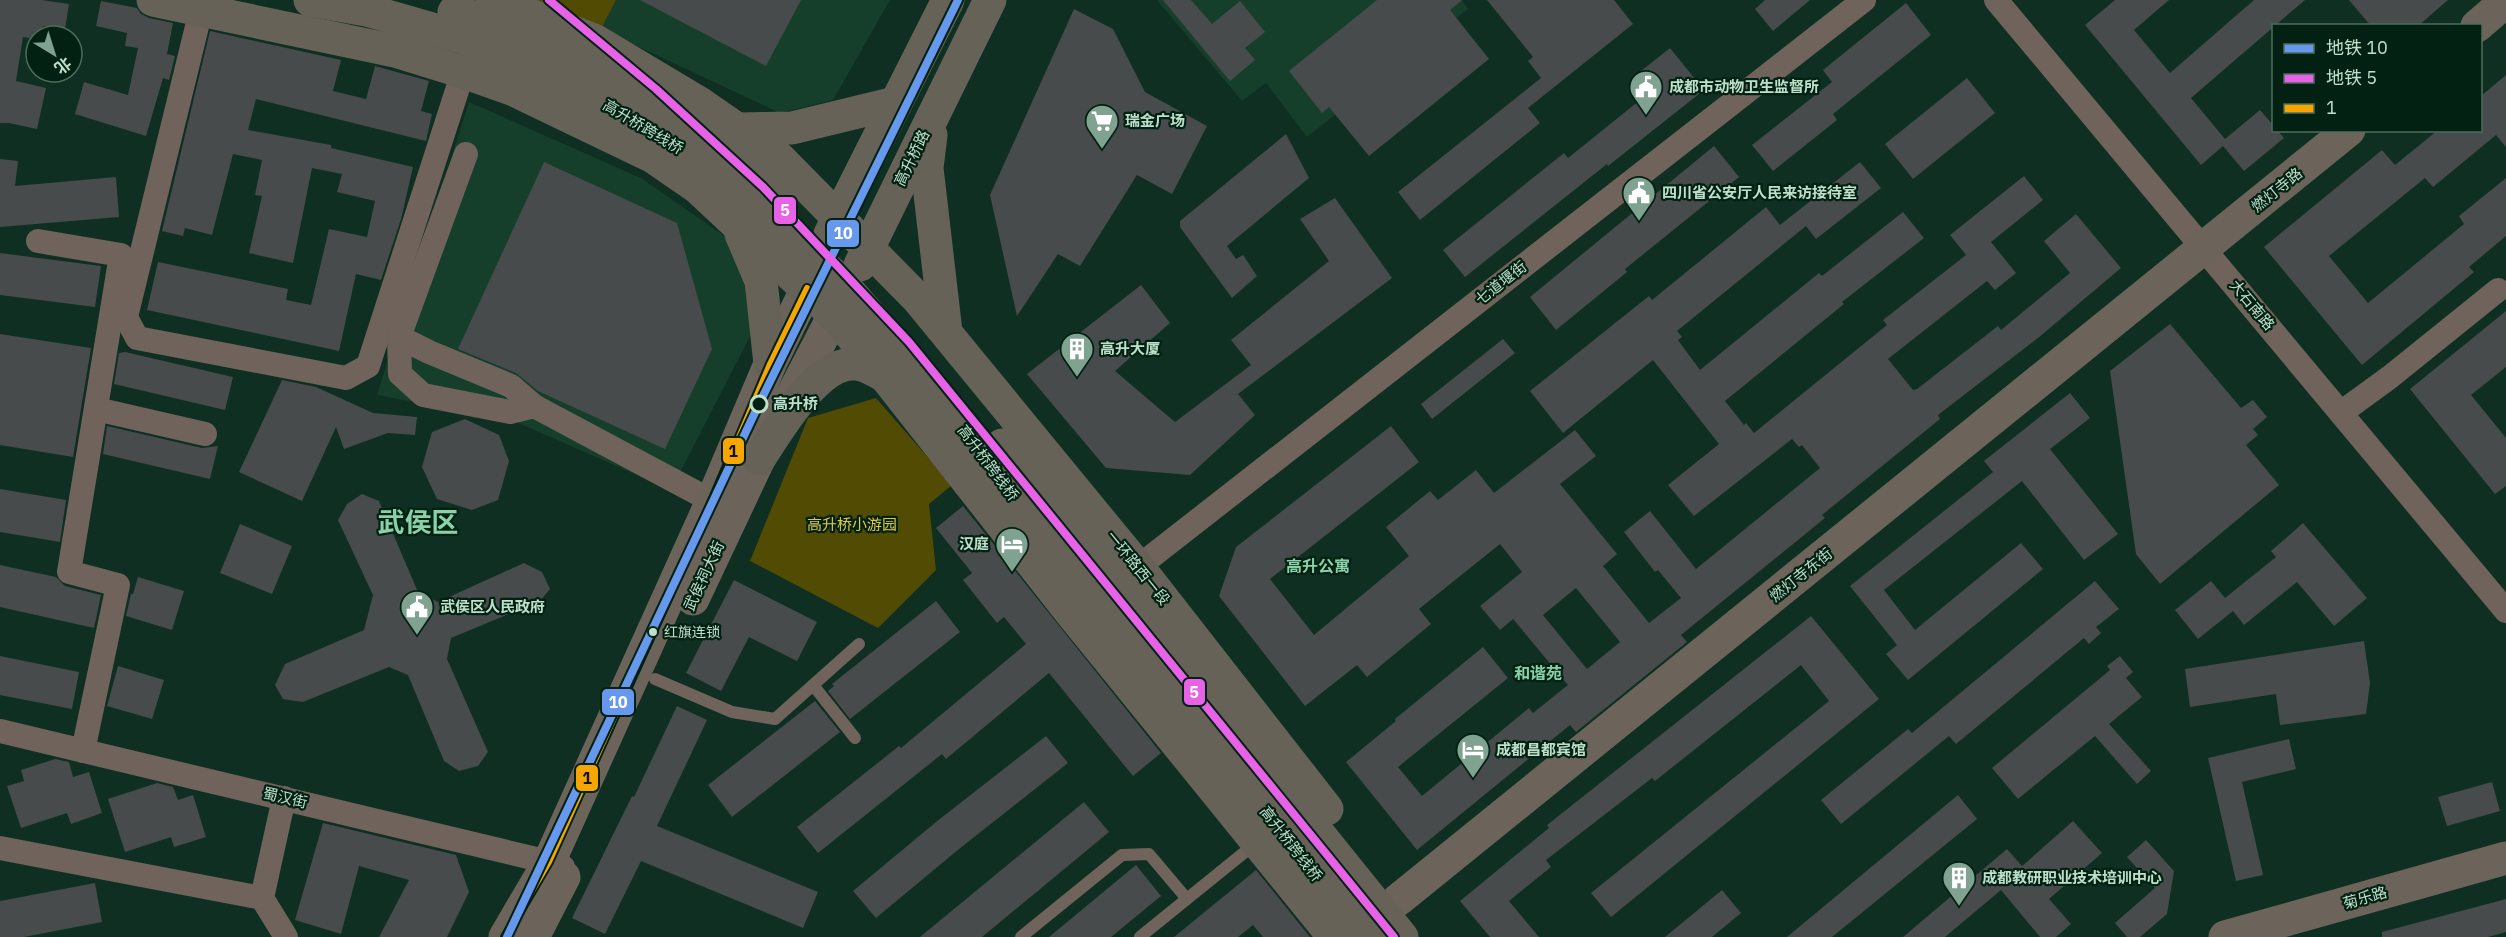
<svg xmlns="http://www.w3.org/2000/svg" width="2506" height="937" font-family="'IBM Plex Sans','Noto Sans SC',sans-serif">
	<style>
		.built { fill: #163f2b }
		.green { fill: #514b04 }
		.building { fill: #474b4c; fill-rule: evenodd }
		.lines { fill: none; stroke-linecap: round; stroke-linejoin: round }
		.lane { stroke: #6f635c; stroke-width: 12 }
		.street { stroke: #6f635c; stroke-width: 24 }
		.secondary { stroke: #6c645a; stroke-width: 33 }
		.primary { stroke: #666257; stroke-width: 33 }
		.bus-1-casing { stroke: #022112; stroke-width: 10 }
		.bus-1 { stroke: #f7a600; stroke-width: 6 }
		.metro-1-casing { stroke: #022112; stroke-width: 12 }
		.metro-2-casing { stroke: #022112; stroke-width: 12 }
		.metro-1 { stroke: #6698ed; stroke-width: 8 }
		.metro-2 { stroke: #e762e7; stroke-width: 8 }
		.stop-dot { fill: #022112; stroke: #bee0cb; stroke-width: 3 }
		.bus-dot { fill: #bee0cb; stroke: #022112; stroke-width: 2 }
		.labels { text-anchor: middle; stroke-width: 4.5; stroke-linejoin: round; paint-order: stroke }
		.bus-label { font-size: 14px; fill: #bee0cb; stroke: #022112; text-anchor: start }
		.poi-label { font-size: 15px; font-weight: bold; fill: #bee0cb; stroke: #022112; text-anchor: start }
		.street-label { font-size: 15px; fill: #bee0cb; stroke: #022112 }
		.stop-label { font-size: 15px; font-weight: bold; fill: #bee0cb; stroke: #022112; text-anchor: start }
		.park-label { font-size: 15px; fill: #e1c846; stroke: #022112 }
		.neighbourhood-label { font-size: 16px; font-weight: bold; fill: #89d2a9; stroke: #022112 }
		.town-label { font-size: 27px; font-weight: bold; fill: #89d2a9; stroke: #022112 }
		.line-badge { stroke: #022112; stroke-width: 2 }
		.badge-label { font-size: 16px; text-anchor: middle; font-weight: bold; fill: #fff }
		.pale-badge-label { font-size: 16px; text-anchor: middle; font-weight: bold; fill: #111 }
	</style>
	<rect width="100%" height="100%" fill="#0e2f21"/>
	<!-- built -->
	<g class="built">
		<polygon points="616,0 890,0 833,100 780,113 601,29"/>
		<polygon points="1157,0 1462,0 1468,9 1307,137 1266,83 1242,101"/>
		<polygon points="469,102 641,178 736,244 759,319 671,490 514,421 377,395"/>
	</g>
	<!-- green -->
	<g class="green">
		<polygon points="533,0 616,0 601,29"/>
		<polygon points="876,398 952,485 929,504 936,570 878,628 750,561 808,418"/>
	</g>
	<!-- building -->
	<g class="building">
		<polygon points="0,0 42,0 69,4 65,29 43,26 41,36 36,36 36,39 23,37 16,81 46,88 37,129 9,123 0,123"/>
		<polygon points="640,0 801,0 766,66"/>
		<polygon points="1163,0 1191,0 1212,24 1240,1 1265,32 1245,48 1255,60 1230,81"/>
		<polygon points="1377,0 1462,0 1450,10 1489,59 1369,156 1329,107 1322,113 1289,71"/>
		<polygon points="1487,0 1614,0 1633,24 1528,108 1540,123 1420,220 1398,192 1541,78 1528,61 1533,57"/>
		<polygon points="1765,0 1810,0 1773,31 1755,9"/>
		<polygon points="2115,0 2169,0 2134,30 2170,73 2254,0 2305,0 2191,98 2225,139 2260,110 2274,126 2274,130 2277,130 2284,138 2244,171 2223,146 2201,165 2085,25"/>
		<polygon points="2349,0 2448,0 2418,26 2371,26"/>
		<polygon points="101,1 137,8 141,14 149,18 173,23 167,54 175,56 169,80 163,78 146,136 75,114 84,82 128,95 138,48 125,46 127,33 96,26"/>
		<polygon points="1906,3 1931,35 1833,114 1837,120 1773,171 1752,145 1832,82 1823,70"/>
		<polygon points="1074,9 1113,29 1145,92 1207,126 1172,194 1137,175 1080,266 1058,254 1017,316 990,195"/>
		<polygon points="210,31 341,60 333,91 366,99 375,66 429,81 421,111 432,114 426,141 256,99 248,130 331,145 331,148 413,167 401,219 381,280 356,274 339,351 147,310 158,262 288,289 286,300 311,305 329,229 367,237 375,201 337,192 342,174 312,168 293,263 249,253 262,196 255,195 262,160 233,154 212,235 185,228 183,236 162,231"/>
		<polygon points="1670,48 1704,90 1608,166 1607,164 1465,277 1443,250 1564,153 1568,158 1655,88 1641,71"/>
		<polygon points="2506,75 2506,147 2496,135 2433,187 2425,178 2329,256 2368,303 2464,224 2459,216 2506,178 2506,236 2469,267 2474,272 2362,365 2264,247 2382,150 2395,165 2438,130 2481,130 2481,96"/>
		<polygon points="1967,78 1995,113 1913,179 1885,144"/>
		<polygon points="1286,134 1309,178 1227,246 1236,259 1243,255 1257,276 1232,298 1180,227 1180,221"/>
		<polygon points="1714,146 1739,177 1625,269 1627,272 1556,330 1530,297"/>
		<polygon points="0,159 18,161 15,186 116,177 119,217 0,227"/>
		<polygon points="544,162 677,223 712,349 665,449 538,391 516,373 458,349"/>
		<path d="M 1860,162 L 1881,188 L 1816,239 L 1806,226 L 1677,331 L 1682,337 L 1678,340 L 1700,370 L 1819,273 L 1822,276 L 1903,212 L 1924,238 L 1842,302 L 1844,304 L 1725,401 L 1744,425 L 1746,423 L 1754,433 L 1887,325 L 1883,320 L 1966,255 L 1950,235 L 2024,176 L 2043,200 L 1991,242 L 2016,273 L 1995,290 L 1987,281 L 1888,359 L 1913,390 L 1917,389 L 1998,326 L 2001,330 L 2070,273 L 2044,241 L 2076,214 L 2121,268 L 2038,338 L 1938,415 L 1940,419 L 1822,515 L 1825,518 L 1681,635 L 1687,642 L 1576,732 L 1570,725 L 1417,850 L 1346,762 L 1396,721 L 1395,719 L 1483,647 L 1508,678 L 1398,767 L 1422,796 L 1529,708 L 1533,713 L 1568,685 L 1513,619 L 1500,630 L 1480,606 L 1522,572 L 1500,544 L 1419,609 L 1431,624 L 1367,677 L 1357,665 L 1305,706 L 1219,596 L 1236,547 L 1391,426 L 1419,462 L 1270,579 L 1314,635 L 1409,556 L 1386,527 L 1430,491 L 1438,500 L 1476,470 L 1494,493 L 1575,430 L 1596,456 L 1560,484 L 1617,554 L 1603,566 L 1649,623 L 1681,598 L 1658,570 L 1655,572 L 1624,532 L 1650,511 L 1696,569 L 1820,468 L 1802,445 L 1799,447 L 1792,439 L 1694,516 L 1668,485 L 1719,444 L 1653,360 L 1563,433 L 1530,391 L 1649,296 L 1652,300 L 1766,207 L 1780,225 ZM 1576,588 L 1620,642 L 1587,669 L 1543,615 Z"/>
		<polygon points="1335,198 1392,278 1238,394 1255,415 1190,475 1106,468 1027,374 1141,285 1170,323 1115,371 1175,422 1251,365 1231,340 1329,261 1300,219"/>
		<polygon points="0,253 101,266 95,307 0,295"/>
		<polygon points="2506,311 2506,367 2471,395 2506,438 2506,486 2495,494 2410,389"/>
		<polygon points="2170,324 2241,408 2253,400 2267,417 2253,429 2258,435 2246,445 2279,485 2160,584 2136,554 2110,371"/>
		<polygon points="0,334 91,348 73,457 0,445"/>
		<polygon points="1503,339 1515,353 1432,419 1421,404"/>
		<polygon points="125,352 233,377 225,410 114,384 119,353"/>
		<polygon points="282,380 316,387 373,413 417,417 415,435 388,433 344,449 336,427 302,501 239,472"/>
		<polygon points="2070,393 2090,418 2050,449 2118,534 2084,560 2022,481 1884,590 1915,630 2021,543 2043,569 1908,680 1886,654 1897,645 1850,586 1993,472 1984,461"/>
		<polygon points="465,419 499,435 509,461 498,500 472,510 437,499 422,467 432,432"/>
		<polygon points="107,426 202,448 218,446 210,479 103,454"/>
		<polygon points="0,489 66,500 60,542 0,532"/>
		<polygon points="362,494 379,501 418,592 438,602 524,563 542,572 550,589 540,601 451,638 447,659 488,752 478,766 459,771 444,761 408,675 389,667 303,702 283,699 275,685 285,664 364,630 373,595 338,520 347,504"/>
		<polygon points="963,506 1161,753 1133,776 1049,673 946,759 942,754 818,853 797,827 899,746 901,748 1026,644 1004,617 997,623 963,580 972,573 936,528"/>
		<polygon points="2303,523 2367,598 2334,626 2297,582 2244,625 2233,611 2198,639 2175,610 2211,581 2225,598 2276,557 2271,551"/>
		<polygon points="240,524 292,546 272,594 220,573"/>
		<polygon points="0,565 56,577 65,586 101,595 94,628 0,607"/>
		<polygon points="138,577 184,591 172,630 126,616 131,594 133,594"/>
		<polygon points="734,580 817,622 797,661 749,637 721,691 686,673"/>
		<polygon points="2095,581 2119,609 2096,627 2101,633 2089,644 2084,638 1956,744 1949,736 1841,824 1821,800 1908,729 1912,733"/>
		<polygon points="936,601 960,632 850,719 828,691 834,686 832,684"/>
		<polygon points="1811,616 1879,699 1611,917 1591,893 1829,701 1801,665 1655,781 1652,778 1546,860 1551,867 1509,901 1539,937 1490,937 1460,901 1549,828 1547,825"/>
		<polygon points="2364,641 2370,683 2366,714 2280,725 2276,694 2190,707 2185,669"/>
		<polygon points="0,656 79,672 72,709 0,695"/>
		<polygon points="2120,656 2133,672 2126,678 2142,697 2109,724 2151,771 2137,784 2095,736 2018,799 1992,768 2110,670 2107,666"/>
		<polygon points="118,666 164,680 152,719 107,706"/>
		<polygon points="815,701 840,732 732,817 708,785"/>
		<polygon points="677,706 707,720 657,826 818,892 803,928 641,861 605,934 572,918 632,796 634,797"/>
		<polygon points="1046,736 1068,763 959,849 876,918 853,891 936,822"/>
		<polygon points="2289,739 2296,769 2242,782 2263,875 2236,881 2208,758"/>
		<polygon points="55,759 69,762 73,777 89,772 102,813 71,824 67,813 21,828 7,786 24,781 21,770"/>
		<polygon points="2492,782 2500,811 2447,826 2438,797"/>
		<polygon points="157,783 173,787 178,800 193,795 206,837 174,847 171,837 125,852 108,799"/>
		<polygon points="1958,795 1977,819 1832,937 1787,937"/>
		<polygon points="1084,802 1109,832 982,937 920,937"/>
		<polygon points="2073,821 2102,853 2049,899 2071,924 2056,937 2040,937 2001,890 1945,937 1903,937 2007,849 2022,866"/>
		<polygon points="323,823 456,855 469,892 447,937 379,937 409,880 359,866 341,934 295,920"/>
		<polygon points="2146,840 2174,871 2167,914 2140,937 2127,937 2115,923 2155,888 2127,857"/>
		<polygon points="1136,865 1161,896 1111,937 1049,937"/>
		<polygon points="1256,870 1310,937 1263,937 1253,925 1238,937 1174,937"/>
		<polygon points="95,883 102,922 24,937 0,937 0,901"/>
		<polygon points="1722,890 1741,913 1712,937 1665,937"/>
		<polygon points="2506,899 2506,932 2488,937 2382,937 2382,932"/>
	</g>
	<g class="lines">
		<!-- lane -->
		<g class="lane">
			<polyline points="655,679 732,712 775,719 859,644"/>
			<polyline points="813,685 855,738"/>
			<polyline points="1021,937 1122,855 1149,854 1187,899"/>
			<polyline points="1140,937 1256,843"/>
		</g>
		<!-- street -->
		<g class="street">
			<polyline points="1996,0 2506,611"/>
			<polyline points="201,10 126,317 137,338 346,378 368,366 463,72"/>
			<polyline points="466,154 399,337 400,374 423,395 510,412 534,406 712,501"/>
			<polyline points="38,241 121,255 69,572 118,585 83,751"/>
			<polyline points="399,337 429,352 511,386 534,406"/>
			<polyline points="96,409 205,434"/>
			<polyline points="2342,412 2390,377 2498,290"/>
			<polyline points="1138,567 1864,0"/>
			<polyline points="0,731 549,862 563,867"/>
			<polyline points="284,798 262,898 286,937"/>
			<polyline points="0,848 262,898"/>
		</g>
		<!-- secondary -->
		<g class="secondary">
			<polyline points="2477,26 2506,1"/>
			<polyline points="693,599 759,459 834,315"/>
			<polyline points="1398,900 2349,130"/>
			<polyline points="505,937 549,862 712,501 770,364 807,288"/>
			<polyline points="533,937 564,877"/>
			<polyline points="2225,937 2506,858"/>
		</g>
		<!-- primary -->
		<g class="primary">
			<polyline points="153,0 395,51 463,72 514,90 653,157 698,188 834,315 885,376 1072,614 1334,937"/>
			<polyline points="310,0 366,10 464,38 588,95 636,120 754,201 841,282 926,381 1021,508 1365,937"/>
			<polyline points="492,0 594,40 701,104 779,158 918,299 1138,567 1327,809"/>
			<path d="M 454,12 L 470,16 C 529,42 589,65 646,96 C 692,121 740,158 778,194"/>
			<polyline points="737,129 792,128 895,103"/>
			<polyline points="931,135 927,168 946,332"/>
			<polyline points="741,234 761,281 770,364"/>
			<polyline points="830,234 948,0"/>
			<polyline points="860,265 990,0"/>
			<polyline points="1002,445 1144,617 1402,937"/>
			<path d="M 759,459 C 777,432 817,361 855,364 C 864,364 877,372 885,376"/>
		</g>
		<!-- bus-1 casing -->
		<g class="bus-1-casing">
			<polyline id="bus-1" points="505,937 549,862 712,501 770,364 807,288"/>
		</g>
		<!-- bus-1 -->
		<use href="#bus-1" class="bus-1"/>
		<!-- metro-1 casing -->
		<g class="metro-1-casing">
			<polyline id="metro-1" points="507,937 759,404 958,0"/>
		</g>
		<!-- metro-2 casing -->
		<g class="metro-2-casing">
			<polyline id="metro-2" points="549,0 656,89 763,187 909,342 1394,937"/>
		</g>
		<!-- metro-1 -->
		<use href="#metro-1" class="metro-1"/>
		<!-- metro-2 -->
		<use href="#metro-2" class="metro-2"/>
	</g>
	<!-- icons -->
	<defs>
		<g id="civic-pin" transform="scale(1.725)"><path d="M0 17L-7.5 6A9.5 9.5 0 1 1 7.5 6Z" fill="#80a290" stroke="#022112"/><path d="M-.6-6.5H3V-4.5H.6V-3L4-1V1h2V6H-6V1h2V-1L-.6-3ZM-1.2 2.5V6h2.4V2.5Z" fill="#fff"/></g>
		<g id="supermarket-pin" transform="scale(1.725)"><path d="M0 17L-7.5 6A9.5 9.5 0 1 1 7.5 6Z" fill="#80a290" stroke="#022112"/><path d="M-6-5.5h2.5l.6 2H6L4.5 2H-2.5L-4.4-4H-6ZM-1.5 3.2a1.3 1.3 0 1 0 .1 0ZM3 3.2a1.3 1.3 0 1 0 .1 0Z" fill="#fff"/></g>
		<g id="building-pin" transform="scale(1.725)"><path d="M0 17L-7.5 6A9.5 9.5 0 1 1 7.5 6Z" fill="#80a290" stroke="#022112"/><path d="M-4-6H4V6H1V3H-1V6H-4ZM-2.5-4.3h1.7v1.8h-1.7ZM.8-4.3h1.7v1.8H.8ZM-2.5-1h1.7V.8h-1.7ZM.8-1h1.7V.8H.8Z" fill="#fff"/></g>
		<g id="hotel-pin" transform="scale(1.725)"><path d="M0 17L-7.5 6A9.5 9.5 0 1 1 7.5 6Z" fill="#80a290" stroke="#022112"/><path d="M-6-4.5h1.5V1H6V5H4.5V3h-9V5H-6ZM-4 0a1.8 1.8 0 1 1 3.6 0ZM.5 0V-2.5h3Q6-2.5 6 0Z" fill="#fff"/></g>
	</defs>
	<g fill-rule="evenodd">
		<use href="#civic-pin" x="1646" y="87"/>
		<use href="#supermarket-pin" x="1102" y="121"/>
		<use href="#civic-pin" x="1639" y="193"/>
		<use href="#building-pin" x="1077" y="349"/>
		<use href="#hotel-pin" x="1012" y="544"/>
		<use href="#civic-pin" x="417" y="607"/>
		<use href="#hotel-pin" x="1473" y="750"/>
		<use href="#building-pin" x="1959" y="878"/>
	</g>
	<!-- markers -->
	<circle class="stop-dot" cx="759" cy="404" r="8"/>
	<circle class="bus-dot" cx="653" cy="632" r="5"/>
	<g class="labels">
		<!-- bus labels -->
		<g class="bus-label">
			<text x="664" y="637">红旗连锁</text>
		</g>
		<!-- poi labels -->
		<g class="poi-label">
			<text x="1669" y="92">成都市动物卫生监督所</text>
			<text x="1125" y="126">瑞金广场</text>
			<text x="1662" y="198">四川省公安厅人民来访接待室</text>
			<text x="1100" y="354">高升大厦</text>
			<text x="989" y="549" text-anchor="end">汉庭</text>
			<text x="440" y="612">武侯区人民政府</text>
			<text x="1496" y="755">成都昌都宾馆</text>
			<text x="1982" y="883">成都教研职业技术培训中心</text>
		</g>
		<!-- street labels -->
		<g class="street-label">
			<text transform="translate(643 127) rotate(31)" y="5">高升桥跨线桥</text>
			<text transform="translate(912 158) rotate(-64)" y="5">高升桥路</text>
			<text transform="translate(2277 190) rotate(-39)" y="5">燃灯寺路</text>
			<text transform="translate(1501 283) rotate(-38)" y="5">七道堰街</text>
			<text transform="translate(2252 305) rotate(50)" y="5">大石南路</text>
			<text transform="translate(988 463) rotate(53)" y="5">高升桥跨线桥</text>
			<text transform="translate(1138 568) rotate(51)" y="5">一环路西一段</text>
			<text transform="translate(1801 575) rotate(-39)" y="5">燃灯寺东街</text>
			<text transform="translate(704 576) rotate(-65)" y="5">武侯祠大街</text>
			<text transform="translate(285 798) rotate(13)" y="5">蜀汉街</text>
			<text transform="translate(1291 844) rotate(52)" y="5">高升桥跨线桥</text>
			<text transform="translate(2365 898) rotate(-16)" y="5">菊乐路</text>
		</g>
		<!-- stop labels -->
		<g class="stop-label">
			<text x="773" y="409">高升桥</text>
		</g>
		<!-- park labels -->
		<g class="park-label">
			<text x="852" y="530">高升桥小游园</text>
		</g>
		<!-- neighbourhood labels -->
		<g class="neighbourhood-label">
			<text x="1318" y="572">高升公寓</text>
			<text x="1538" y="679">和谐苑</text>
		</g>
		<!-- town labels -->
		<g class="town-label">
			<text x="418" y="532">武侯区</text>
		</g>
	</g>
	<g class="line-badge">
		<rect x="773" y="196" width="24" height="29" rx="6" fill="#e762e7"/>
		<rect x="826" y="219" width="34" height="29" rx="6" fill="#6698ed"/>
		<rect x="722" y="437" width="23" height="28" rx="6" fill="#f7a600"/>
		<rect x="1183" y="678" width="23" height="28" rx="6" fill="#e762e7"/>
		<rect x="601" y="688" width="34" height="28" rx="6" fill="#6698ed"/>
		<rect x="575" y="764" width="24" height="28" rx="6" fill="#f7a600"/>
	</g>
	<g class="badge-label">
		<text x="785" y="216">5</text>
		<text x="843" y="239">10</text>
		<text x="1194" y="698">5</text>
		<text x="618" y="708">10</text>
	</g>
	<g class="pale-badge-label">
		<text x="733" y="457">1</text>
		<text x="587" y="784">1</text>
	</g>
	<!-- legend -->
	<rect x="2272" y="24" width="210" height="108" fill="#022112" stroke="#4d6d5c" stroke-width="1.5"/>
	<rect x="2284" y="44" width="30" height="9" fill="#6698ed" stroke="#4d6d5c" stroke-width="1.5"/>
	<text x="2326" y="54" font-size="18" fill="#bee0cb">地铁 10</text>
	<rect x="2284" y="74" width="30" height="9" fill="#e762e7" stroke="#4d6d5c" stroke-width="1.5"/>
	<text x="2326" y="84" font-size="18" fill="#bee0cb">地铁 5</text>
	<rect x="2284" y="104" width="30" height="9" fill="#f7a600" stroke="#4d6d5c" stroke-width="1.5"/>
	<text x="2326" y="114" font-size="18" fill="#bee0cb">1</text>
	<!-- north arrow -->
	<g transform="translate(54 54) rotate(142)"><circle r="28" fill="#022112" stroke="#4d6d5c" stroke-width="1.5"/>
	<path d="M0-4.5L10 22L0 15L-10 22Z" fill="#80a290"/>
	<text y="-9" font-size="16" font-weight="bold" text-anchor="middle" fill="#bee0cb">北</text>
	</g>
</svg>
